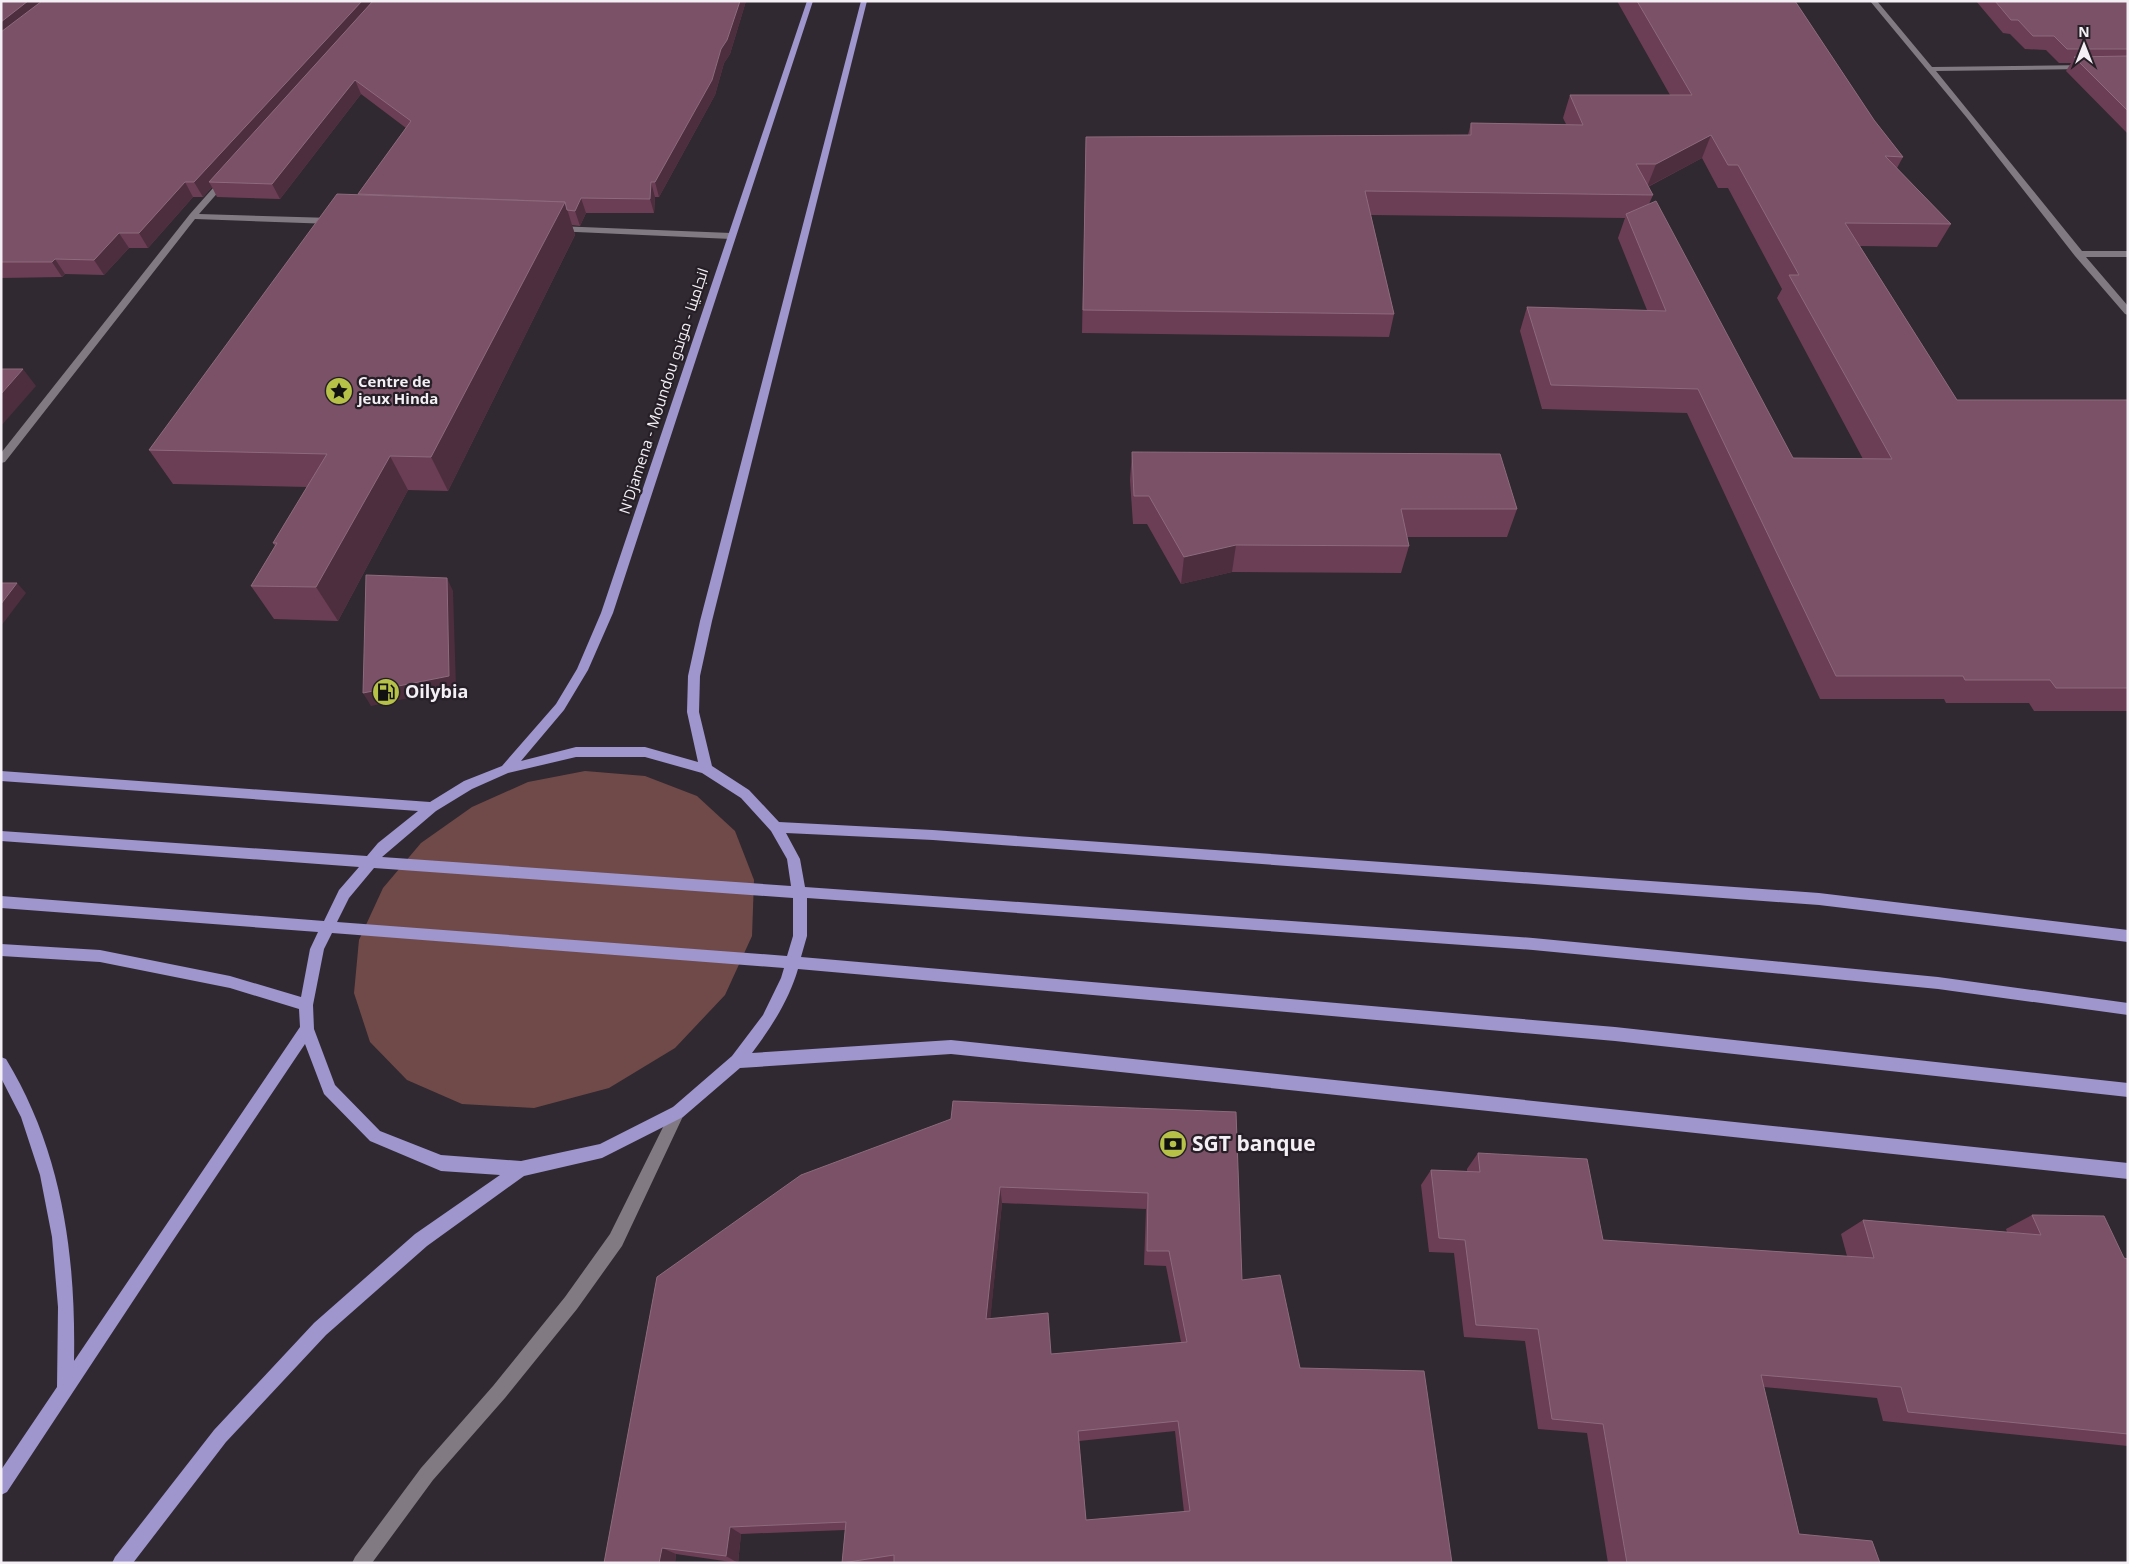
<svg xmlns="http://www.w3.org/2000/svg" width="2129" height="1564" font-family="'Open Sans',Cairo,sans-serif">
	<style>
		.green { fill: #704a48 }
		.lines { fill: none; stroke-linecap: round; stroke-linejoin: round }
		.minor { fill: #817a83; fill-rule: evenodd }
		.secondary { fill: #817a83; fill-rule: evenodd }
		.primary { fill: #9e96cd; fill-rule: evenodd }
		.wall { fill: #6b3e55; fill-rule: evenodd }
		.shaded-wall { fill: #4d2e3f }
		.building { fill: #7a5166; stroke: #8d6a7d; fill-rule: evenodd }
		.labels { text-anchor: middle; stroke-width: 4.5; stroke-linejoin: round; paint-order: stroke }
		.far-poi-label { font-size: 15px; font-weight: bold; fill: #f3eff5; stroke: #261f27; text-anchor: start }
		.far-street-label { font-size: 15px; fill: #f3eff5; stroke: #261f27 }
		.poi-label { font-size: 18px; font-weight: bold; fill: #f3eff5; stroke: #261f27; text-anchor: start }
		.near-poi-label { font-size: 21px; font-weight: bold; fill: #f3eff5; stroke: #261f27; text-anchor: start }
	</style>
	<rect width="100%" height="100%" fill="#302931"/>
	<!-- green -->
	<polygon class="green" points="585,771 645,776 697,796 735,831 754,880 752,936 725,995 675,1048 609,1088 534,1108 462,1104 407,1080 370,1042 354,993 359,940 383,888 421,843 472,807 528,782"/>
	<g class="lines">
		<!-- minor -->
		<g class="minor">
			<polygon points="1870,1 1877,1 1932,67 2088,65 2088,69 2085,69 1936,71 2082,251 2128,251 2128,257 2086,257 2128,306 2128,315 2125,314 2075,256 1967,118"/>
			<polygon points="221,179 228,181 199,214 332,218 336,221 332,224 195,219 5,462 1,463 1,453 190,214"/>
			<polygon points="557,226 731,233 735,236 731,239 554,231 553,229"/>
		</g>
		<!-- secondary -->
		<polygon class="secondary" points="678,1105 683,1107 685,1112 622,1246 577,1309 505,1398 433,1480 372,1563 352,1563 355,1557 421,1468 493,1386 565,1297 610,1234 673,1107"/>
		<!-- primary -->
		<path class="primary" d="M 807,1 L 813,1 L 613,613 L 588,670 L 564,710 L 521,761 L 576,747 L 645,747 L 698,762 L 687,712 L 688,676 L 700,621 L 861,1 L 867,1 L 712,621 L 700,676 L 699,712 L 712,766 L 749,790 L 779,822 L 933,830 L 1819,893 L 2128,930 L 2128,942 L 1819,905 L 933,840 L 786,833 L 800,859 L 805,887 L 1533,938 L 1938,977 L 2128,1003 L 2128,1015 L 1938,989 L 1533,950 L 807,898 L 807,936 L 801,957 L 1615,1027 L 2128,1083 L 2128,1097 L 1615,1041 L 798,969 C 789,1000 771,1028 752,1053 L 951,1040 L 2128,1163 L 2128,1179 L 951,1054 L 740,1068 L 683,1117 L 602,1158 L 524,1176 L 427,1246 L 326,1335 L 226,1442 L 133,1563 L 112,1563 L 115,1557 L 214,1430 L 314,1323 L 415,1234 L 500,1175 L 441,1171 L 370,1141 L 324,1094 L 305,1044 L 172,1242 L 7,1492 L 1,1495 L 1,1470 L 57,1387 L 58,1307 L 52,1237 L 40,1175 L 21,1117 L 1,1078 L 1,1057 L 6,1059 C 62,1151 76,1255 74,1361 L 300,1027 L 299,1009 L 230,988 L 100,962 L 1,956 L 1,944 L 100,950 L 230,976 L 301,997 L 310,949 L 318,932 L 1,908 L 1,896 L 324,921 L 339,890 L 359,867 L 1,841 L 1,831 L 367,856 L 378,843 L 418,811 L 1,781 L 1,771 L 430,802 L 464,781 L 502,766 L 556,704 L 577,669 L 601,613 ZM 576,757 L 645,757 L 702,773 L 741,798 L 771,831 L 787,859 L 791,886 L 382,857 L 436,811 L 472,789 L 508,773 ZM 374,868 L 793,898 L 793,936 L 787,956 L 337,922 L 349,898 ZM 332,933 L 784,968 L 781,978 L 763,1015 L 732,1056 L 673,1107 L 600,1144 L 521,1161 L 441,1155 L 380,1131 L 335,1085 L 314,1029 L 313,1005 L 324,949 Z"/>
	</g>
	<!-- wall -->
	<g class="wall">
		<polygon points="1,1 746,1 730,54 724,63 715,95 659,197 655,197 654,213 586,213 580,226 572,225 575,235 448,491 408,490 338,621 274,619 251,586 275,546 273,543 307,487 173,484 149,450 358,194 406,128 361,94 280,199 217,197 212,187 203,197 193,197 148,248 129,248 104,275 65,274 62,277 1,278"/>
		<path d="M 1617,1 L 1795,1 L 1874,120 L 1903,157 L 1897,168 L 1951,224 L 1937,247 L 1860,246 L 1957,400 L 2128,400 L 2128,711 L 2034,711 L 2029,703 L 1946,703 L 1944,699 L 1820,699 L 1687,413 L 1542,409 L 1520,331 L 1527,307 L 1647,310 L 1618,238 L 1625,218 L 1371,215 L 1394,314 L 1389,337 L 1082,333 L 1086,137 L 1468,135 L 1471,123 L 1566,124 L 1563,118 L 1570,95 L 1670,95 ZM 1702,158 L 1718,188 L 1728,188 L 1782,289 L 1777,298 L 1863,459 L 1793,458 L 1649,204 L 1653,195 L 1648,187 Z"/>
		<polygon points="1976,1 2128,1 2128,134 2066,71 2071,63 2059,63 2046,50 2025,49 2010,34 2003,33"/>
		<polygon points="1132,452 1517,509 1507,537 1407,537 1409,546 1401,573 1232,572 1181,584 1147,524 1133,524 1130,480"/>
		<path d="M 1236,1112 L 1242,1280 L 1300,1368 L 1452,1563 L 842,1563 L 845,1530 L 741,1534 L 738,1563 L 676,1554 L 675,1563 L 604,1563 L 657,1277 ZM 1002,1203 L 1146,1209 L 1144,1265 L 1166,1266 L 1181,1342 L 1051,1354 L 990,1319 ZM 1175,1431 L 1184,1512 L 1086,1520 L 1079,1441 Z"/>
		<polygon points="1478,1153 1603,1240 1847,1256 1841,1234 1863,1220 2007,1232 2006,1229 2032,1215 2124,1258 2128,1259 2128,1446 1883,1421 1877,1398 1764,1387 1799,1534 1880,1563 1608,1563 1587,1433 1538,1429 1525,1341 1464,1337 1454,1253 1429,1252 1421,1185 1431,1170 1467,1171 1467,1169"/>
	</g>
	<!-- shaded-wall -->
	<g class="shaded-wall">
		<polygon points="28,1 55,1 1,42 1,22"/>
		<polygon points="362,1 380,1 209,182 212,187 203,197 194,182"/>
		<polygon points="740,1 746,1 730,54 724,63 715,95 659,197 655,182 721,49"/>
		<polygon points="355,80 361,94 280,199 272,184"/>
		<polygon points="1711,135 1702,158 1647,187 1656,164"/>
		<polygon points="185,182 193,197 148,248 139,233"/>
		<polygon points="651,182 655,197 654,213 650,199"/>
		<polygon points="581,198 586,213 580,226 575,211"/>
		<polygon points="565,202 575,235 448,491 431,457"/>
		<polygon points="119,233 129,248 104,275 94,260"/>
		<polygon points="55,259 65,274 62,277 52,262"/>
		<polygon points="23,369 36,386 1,426 1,394"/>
		<polygon points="390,456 408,490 338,621 316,587"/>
		<polygon points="1236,545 1232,572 1181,584 1184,557"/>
		<polygon points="447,578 453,591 456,688 371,706 363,693"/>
		<polygon points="17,583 26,593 1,626 1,604"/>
		<polygon points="1000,1187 1002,1203 989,1333 986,1319"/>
		<polygon points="730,1527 741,1534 738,1563 726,1556"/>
		<polygon points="662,1548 676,1554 675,1563 659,1563"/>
	</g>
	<!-- building -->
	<g class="building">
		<polygon points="1,1 28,1 1,22"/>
		<polygon points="42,1 362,1 194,182 185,182 139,233 119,233 94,260 55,259 52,262 1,262 1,32"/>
		<polygon points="373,1 740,1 727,40 721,49 712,80 655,182 651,182 650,199 581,198 575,211 567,210 565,202 358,194 411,121 355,80 272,184 209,182"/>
		<polygon points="1637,1 1795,1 1874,120 1903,157 1885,156 1951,224 1845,223 1957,400 2128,400 2128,688 2056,688 2050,680 1965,680 1963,676 1836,676 1698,389 1551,385 1527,307 1666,311 1626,214 1656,201 1793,458 1892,459 1789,275 1799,275 1738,165 1728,165 1711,135 1656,164 1636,164 1653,195 1365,191 1394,314 1083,310 1086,137 1471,135 1471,123 1583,125 1570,95 1692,95"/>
		<polygon points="1995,1 2128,1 2128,49 2067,49 2054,36 2033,36 2018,20 2011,20"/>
		<polygon points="2128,56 2128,111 2074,57"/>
		<polygon points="337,194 565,202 431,457 390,456 316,587 251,586 277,543 273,543 327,454 149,450"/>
		<polygon points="1,369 23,369 1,394"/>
		<polygon points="1132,452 1500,454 1517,509 1401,509 1409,546 1236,545 1184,557 1149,496 1134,496"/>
		<polygon points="366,575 447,578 449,676 363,693"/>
		<polygon points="1,583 17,583 1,604"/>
		<path d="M 953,1101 L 1236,1112 L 1242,1280 L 1280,1275 L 1300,1368 L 1424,1371 L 1452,1563 L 894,1563 L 894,1555 L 842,1563 L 846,1522 L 730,1527 L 726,1556 L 662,1548 L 659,1563 L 604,1563 L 657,1277 L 801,1175 L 951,1119 ZM 1000,1187 L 1148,1193 L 1147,1251 L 1169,1251 L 1187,1342 L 1051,1354 L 1048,1313 L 986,1319 ZM 1178,1421 L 1190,1511 L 1086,1520 L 1078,1431 Z"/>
		<polygon points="1478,1153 1587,1159 1603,1240 1874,1258 1863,1220 2041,1235 2032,1215 2104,1216 2124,1258 2128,1259 2128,1434 1908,1412 1901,1387 1761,1375 1799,1534 1872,1541 1880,1563 1627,1563 1603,1424 1552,1419 1538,1329 1476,1325 1465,1240 1439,1238 1431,1170 1480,1172"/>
	</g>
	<!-- icons -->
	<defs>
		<g id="sight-disc" transform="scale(1.4375)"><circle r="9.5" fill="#b6c148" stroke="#261f27"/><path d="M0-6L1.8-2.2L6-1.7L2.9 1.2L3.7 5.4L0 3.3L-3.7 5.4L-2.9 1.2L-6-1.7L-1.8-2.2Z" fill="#111"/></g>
		<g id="fuel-disc" transform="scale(1.4375)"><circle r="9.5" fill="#b6c148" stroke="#261f27"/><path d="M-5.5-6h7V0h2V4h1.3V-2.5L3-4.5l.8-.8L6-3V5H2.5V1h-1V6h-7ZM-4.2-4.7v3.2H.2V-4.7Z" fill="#111"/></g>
		<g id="bank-disc" transform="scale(1.4375)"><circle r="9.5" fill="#b6c148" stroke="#261f27"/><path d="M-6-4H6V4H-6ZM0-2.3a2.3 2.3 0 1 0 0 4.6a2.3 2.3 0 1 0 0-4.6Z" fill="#111"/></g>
	</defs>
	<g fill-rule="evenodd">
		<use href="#sight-disc" x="339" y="391"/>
		<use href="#fuel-disc" x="386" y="692"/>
		<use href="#bank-disc" x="1173" y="1144"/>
	</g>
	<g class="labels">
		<!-- far-poi labels -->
		<g class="far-poi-label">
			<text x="358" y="387">Centre de<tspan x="358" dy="17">jeux Hinda</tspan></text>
		</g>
		<!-- far-street labels -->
		<g class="far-street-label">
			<text transform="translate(664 391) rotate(-72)" y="5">N'Djamena - Moundou انجامينا - موندو</text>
		</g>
		<!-- poi labels -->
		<g class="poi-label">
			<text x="405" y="698">Oilybia</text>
		</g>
		<!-- near-poi labels -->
		<g class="near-poi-label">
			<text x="1192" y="1151">SGT banque</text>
		</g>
	</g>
	<!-- border -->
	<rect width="2129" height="1564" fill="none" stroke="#f3eff5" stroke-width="5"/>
	<!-- north arrow -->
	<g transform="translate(2084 45)" stroke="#261f27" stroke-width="4" paint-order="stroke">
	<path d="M0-4L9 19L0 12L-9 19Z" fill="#f3eff5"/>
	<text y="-8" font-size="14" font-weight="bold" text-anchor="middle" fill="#f3eff5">N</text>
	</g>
</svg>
